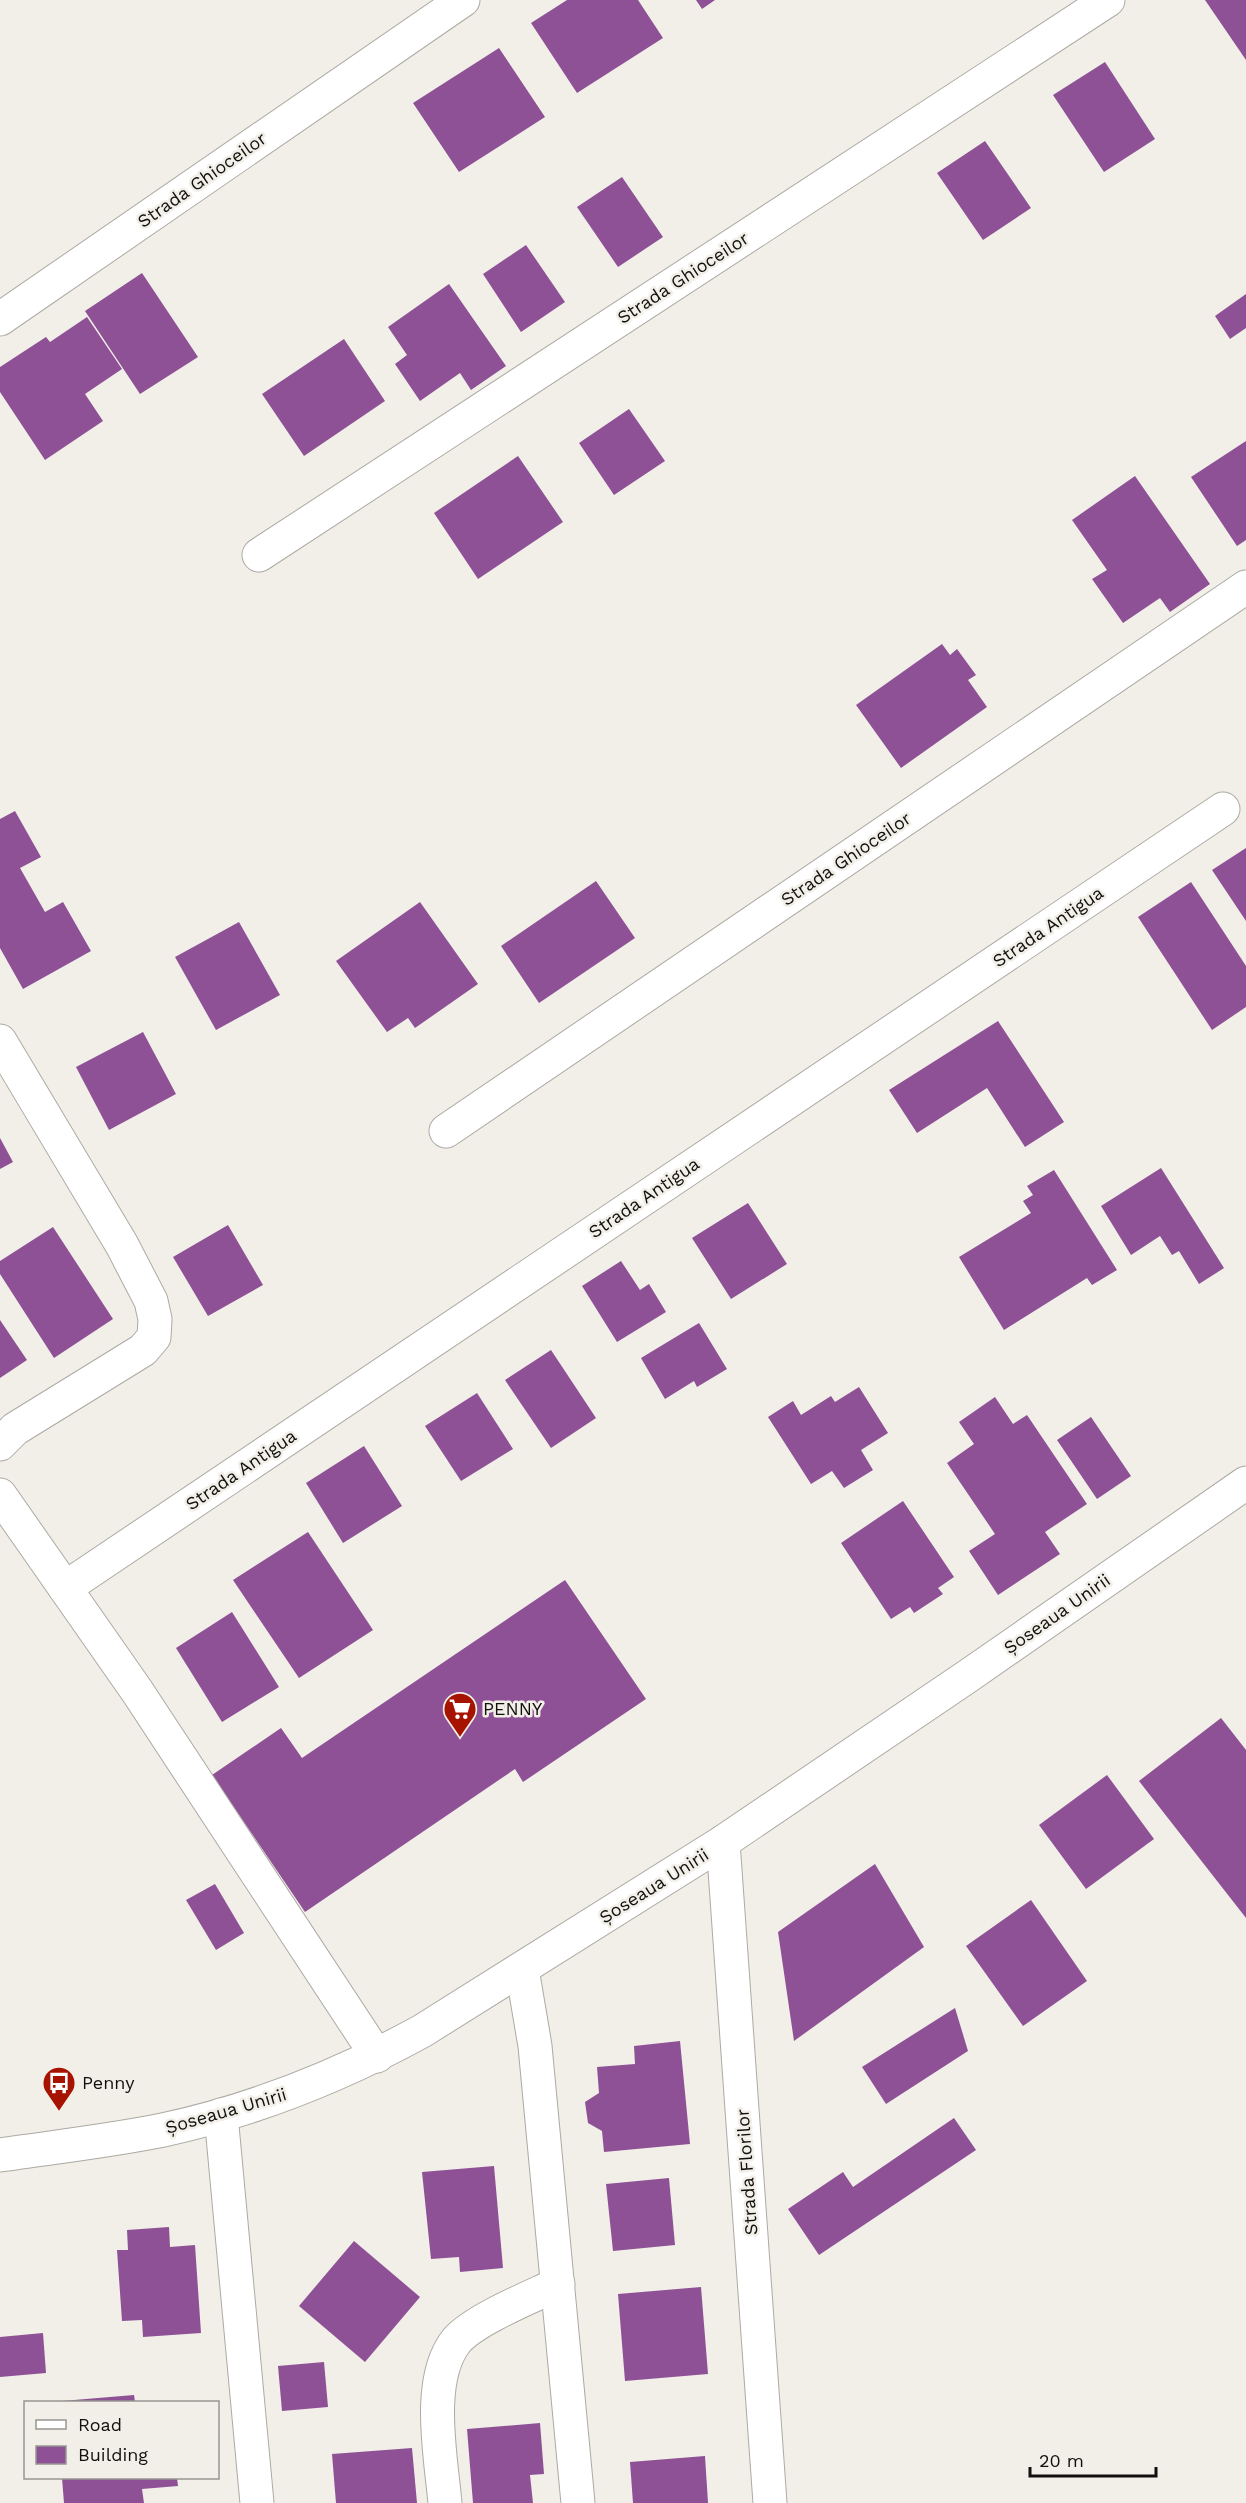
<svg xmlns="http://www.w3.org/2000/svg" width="1246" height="2503" font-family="'Work Sans',sans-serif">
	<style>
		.building { fill: #8e5196 }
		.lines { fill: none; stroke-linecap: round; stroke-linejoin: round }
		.street-casing { stroke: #acaaa3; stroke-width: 35 }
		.secondary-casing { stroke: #acaaa3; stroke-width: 35 }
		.street { stroke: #fff; stroke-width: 33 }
		.secondary { stroke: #fff; stroke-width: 33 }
		.labels { text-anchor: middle; stroke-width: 5; stroke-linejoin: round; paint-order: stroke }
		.street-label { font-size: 18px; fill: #11100e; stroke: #f1efe8 }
		.poi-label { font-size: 18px; fill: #11100e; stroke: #f1efe8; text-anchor: start }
	</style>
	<rect width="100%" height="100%" fill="#f1efe8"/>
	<!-- building -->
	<g class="building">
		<polygon points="567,0 638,0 663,38 577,93 531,23"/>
		<polygon points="696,0 715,0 702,9"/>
		<polygon points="1205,0 1246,0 1246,60"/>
		<polygon points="499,48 545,117 459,172 413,103"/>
		<polygon points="1105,62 1155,139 1104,172 1053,95"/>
		<polygon points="985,141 1031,208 983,240 937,173"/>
		<polygon points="622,177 663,237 618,267 577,207"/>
		<polygon points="526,245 565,302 521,332 483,274"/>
		<polygon points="142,273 198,357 140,394 85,311"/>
		<polygon points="449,284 506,366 471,390 460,373 420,401 395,364 407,355 388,327"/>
		<polygon points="1246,294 1246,328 1230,339 1215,316"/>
		<polygon points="87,317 122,369 85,394 103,421 45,460 0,392 0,367 46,337 50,342"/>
		<polygon points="344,339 385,401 304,456 262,394"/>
		<polygon points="629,409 665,461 614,495 579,443"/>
		<polygon points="1246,441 1246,540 1237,546 1191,477"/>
		<polygon points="518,456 563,522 478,579 434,513"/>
		<polygon points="1135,476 1210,584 1170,612 1160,598 1123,623 1092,579 1107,570 1072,520"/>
		<polygon points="942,644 950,655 957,649 976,675 968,680 987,707 901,768 856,705"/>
		<polygon points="15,811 41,857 20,868 45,912 63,902 91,951 23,989 0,948 0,819"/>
		<polygon points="1246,848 1246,921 1212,870"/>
		<polygon points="596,881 635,938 539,1003 501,946"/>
		<polygon points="1191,882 1246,966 1246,1007 1212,1030 1138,917"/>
		<polygon points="420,902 478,984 415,1028 408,1018 387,1032 336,961"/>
		<polygon points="239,922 280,995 216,1030 175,957"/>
		<polygon points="998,1021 1064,1122 1025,1147 987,1088 917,1133 889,1090"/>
		<polygon points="143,1032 176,1094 109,1130 76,1067"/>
		<polygon points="0,1138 13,1162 0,1169"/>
		<polygon points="1161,1168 1224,1268 1199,1284 1179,1251 1172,1255 1160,1236 1131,1255 1101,1206"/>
		<polygon points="1054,1170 1117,1270 1092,1285 1087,1278 1004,1330 959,1257 1031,1213 1023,1201 1033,1195 1027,1186"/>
		<polygon points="748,1203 787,1264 731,1299 692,1238"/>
		<polygon points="228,1225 263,1285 208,1316 173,1257"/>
		<polygon points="53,1227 113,1319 54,1358 0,1274 0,1261"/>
		<polygon points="621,1261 640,1290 649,1284 666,1312 617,1342 582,1286"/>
		<polygon points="0,1320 27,1360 0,1378"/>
		<polygon points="699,1323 727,1369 697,1387 694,1381 665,1399 641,1358"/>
		<polygon points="551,1350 596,1418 551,1448 505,1380"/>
		<polygon points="859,1387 888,1433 861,1450 873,1470 844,1488 832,1471 811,1484 768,1417 793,1401 801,1415 831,1396 835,1402"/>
		<polygon points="477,1393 513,1449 461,1481 425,1426"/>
		<polygon points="995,1397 1013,1424 1027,1415 1087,1504 1045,1532 1060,1554 998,1595 969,1551 995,1534 947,1463 974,1444 959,1422"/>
		<polygon points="1091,1417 1131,1476 1097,1499 1057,1440"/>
		<polygon points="364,1446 402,1506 343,1543 306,1483"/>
		<polygon points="903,1501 954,1577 938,1588 943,1594 914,1613 910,1607 891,1619 841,1543"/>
		<polygon points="308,1532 373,1630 299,1678 233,1580"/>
		<polygon points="565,1580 646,1699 523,1782 515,1769 305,1912 212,1775 281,1728 302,1758"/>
		<polygon points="232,1612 279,1687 222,1722 176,1648"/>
		<polygon points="1221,1718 1246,1750 1246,1918 1139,1781"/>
		<polygon points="1107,1775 1154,1839 1086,1889 1039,1825"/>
		<polygon points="875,1864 924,1947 794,2041 778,1932"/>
		<polygon points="215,1884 244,1933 216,1950 186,1900"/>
		<polygon points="1031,1900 1087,1981 1023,2026 966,1946"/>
		<polygon points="955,2008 968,2051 886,2104 862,2067"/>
		<polygon points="680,2041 690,2144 604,2152 602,2131 588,2123 585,2102 599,2093 597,2067 635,2064 634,2046"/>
		<polygon points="954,2118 976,2150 819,2255 788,2209 843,2172 853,2187"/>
		<polygon points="494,2166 503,2268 460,2272 459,2257 431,2259 422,2172"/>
		<polygon points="669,2178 675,2245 613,2251 606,2184"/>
		<polygon points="169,2227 170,2247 195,2245 201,2333 143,2337 142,2320 122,2321 117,2250 128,2250 127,2230"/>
		<polygon points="354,2241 420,2297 365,2362 299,2306"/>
		<polygon points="701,2287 708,2374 625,2381 618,2294"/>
		<polygon points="43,2333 46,2373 0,2377 0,2337"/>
		<polygon points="324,2362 328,2407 282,2411 278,2366"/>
		<polygon points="134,2395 135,2402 62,2402 62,2401"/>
		<polygon points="540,2423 544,2474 530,2475 533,2503 473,2503 467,2429"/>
		<polygon points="412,2448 417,2503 336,2503 332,2454"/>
		<polygon points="705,2456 708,2503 633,2503 630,2462"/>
		<polygon points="62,2478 177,2478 178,2486 142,2489 144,2503 64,2503"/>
	</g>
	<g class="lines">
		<!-- street casing -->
		<g class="street-casing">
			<g id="street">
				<polyline points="0,319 463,0"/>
				<polyline points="259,555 1108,0"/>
				<polyline points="0,1041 122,1245 151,1301 155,1319 154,1337 143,1350 15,1429 0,1444"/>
				<polyline points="446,1131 1246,587"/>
				<polyline points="0,1495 137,1691 377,2056"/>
				<polyline points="65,1588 1223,809"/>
				<polyline points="723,1842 770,2503"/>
				<polyline points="522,1969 535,2046 578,2503"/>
				<polyline points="221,2115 257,2503"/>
				<path d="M 445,2503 C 441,2457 425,2379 457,2340 C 476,2319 531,2297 558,2284"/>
			</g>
		</g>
		<!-- secondary casing -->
		<g class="secondary-casing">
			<path id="secondary" d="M 0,2155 C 54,2147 109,2141 163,2130 C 255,2110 340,2076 422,2031 L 723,1842 L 968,1676 L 1246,1483"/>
		</g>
		<!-- street -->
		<use href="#street" class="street"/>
		<!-- secondary -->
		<use href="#secondary" class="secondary"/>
	</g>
	<!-- icons -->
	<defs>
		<g id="supermarket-pin" transform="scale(1.725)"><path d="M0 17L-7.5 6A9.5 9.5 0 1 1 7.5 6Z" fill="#a61301" stroke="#f1efe8"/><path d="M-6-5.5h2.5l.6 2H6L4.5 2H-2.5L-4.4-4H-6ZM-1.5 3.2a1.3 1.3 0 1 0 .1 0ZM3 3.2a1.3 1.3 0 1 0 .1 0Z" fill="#fff"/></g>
		<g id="bus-pin" transform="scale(1.725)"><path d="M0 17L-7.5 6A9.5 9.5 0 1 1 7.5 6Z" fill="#a61301" stroke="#f1efe8"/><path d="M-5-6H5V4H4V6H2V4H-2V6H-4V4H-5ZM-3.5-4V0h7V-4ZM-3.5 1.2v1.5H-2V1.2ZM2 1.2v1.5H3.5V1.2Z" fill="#fff"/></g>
	</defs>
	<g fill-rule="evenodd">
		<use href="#supermarket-pin" x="460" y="1709"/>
		<use href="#bus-pin" x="59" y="2083"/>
	</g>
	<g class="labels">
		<!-- street labels -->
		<g class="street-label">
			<text transform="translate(202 180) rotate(-35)" y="6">Strada Ghioceilor</text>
			<text transform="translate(683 278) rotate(-33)" y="6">Strada Ghioceilor</text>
			<text transform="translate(846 859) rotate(-34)" y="6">Strada Ghioceilor</text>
			<text transform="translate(1048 927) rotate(-34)" y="6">Strada Antigua</text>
			<text transform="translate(644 1198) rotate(-34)" y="6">Strada Antigua</text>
			<text transform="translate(241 1470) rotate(-34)" y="6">Strada Antigua</text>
			<text transform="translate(1057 1614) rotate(-35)" y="6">Șoseaua Unirii</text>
			<text transform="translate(654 1886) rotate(-32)" y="6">Șoseaua Unirii</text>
			<text transform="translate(226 2111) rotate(-16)" y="6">Șoseaua Unirii</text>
			<text transform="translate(747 2172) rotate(-94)" y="6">Strada Florilor</text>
		</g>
		<!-- poi labels -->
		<g class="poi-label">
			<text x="483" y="1715">PENNY</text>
			<text x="82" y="2089">Penny</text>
		</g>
	</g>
	<!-- legend -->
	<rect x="24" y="2401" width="195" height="78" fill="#f1efe8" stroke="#979691" stroke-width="1.5"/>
	<rect x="36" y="2420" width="30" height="9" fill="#ffffff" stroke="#979691" stroke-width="1.5"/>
	<text x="78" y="2431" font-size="18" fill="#11100e">Road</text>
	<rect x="36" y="2446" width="30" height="18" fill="#8e5196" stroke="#979691" stroke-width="1.5"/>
	<text x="78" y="2461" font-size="18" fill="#11100e">Building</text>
	<!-- scale -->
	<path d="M1030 2467v9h126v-9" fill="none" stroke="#11100e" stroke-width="3"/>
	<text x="1039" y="2467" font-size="18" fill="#11100e" stroke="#f1efe8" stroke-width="4.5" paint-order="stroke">20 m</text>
</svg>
